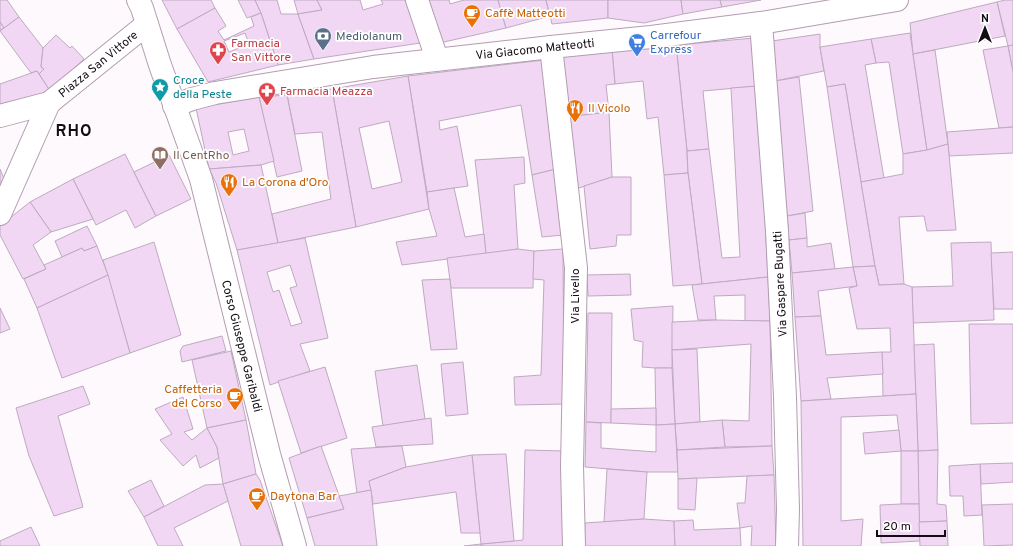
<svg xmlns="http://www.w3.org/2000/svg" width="1013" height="546" font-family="Overpass,sans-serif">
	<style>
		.building { fill: #f1d7f4; stroke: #beaac0; fill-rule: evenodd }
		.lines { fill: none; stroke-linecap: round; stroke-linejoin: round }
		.minor-casing { stroke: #b29db1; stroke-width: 24 }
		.minor { stroke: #fff; stroke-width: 22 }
		.labels { text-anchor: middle; stroke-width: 3.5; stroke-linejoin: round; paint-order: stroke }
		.food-label { font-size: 12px; fill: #c56008; stroke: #fff; text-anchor: start }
		.shop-label { font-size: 12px; fill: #366cbe; stroke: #fff; text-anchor: start }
		.service-label { font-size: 12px; fill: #4e5e75; stroke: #fff; text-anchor: start }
		.health-label { font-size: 12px; fill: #be3a42; stroke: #fff; text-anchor: start }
		.street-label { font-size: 12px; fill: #140c14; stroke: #fff }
		.culture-label { font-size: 12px; fill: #0d838f; stroke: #fff; text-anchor: start }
		.education-label { font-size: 12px; fill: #785e54; stroke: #fff; text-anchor: start }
		.district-label { font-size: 16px; font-weight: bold; letter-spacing: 1px; fill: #140c14; stroke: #fff }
	</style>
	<rect width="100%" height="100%" fill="#fef9fd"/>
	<!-- building -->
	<g class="building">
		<polygon points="0,0 7,0 19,17 4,28 0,22"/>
		<polygon points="162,0 211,0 215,8 177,29"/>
		<polygon points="238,0 255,0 261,13 247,18"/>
		<polygon points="255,0 277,0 281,14 298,14 314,59 278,65 261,13"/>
		<polygon points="294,0 317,0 322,10 298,14"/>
		<polygon points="317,0 360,0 363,10 383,4 381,0 412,0 427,42 314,59 298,14 322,10"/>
		<polygon points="422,0 449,0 450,4 464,0 498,0 506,28 435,44"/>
		<polygon points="498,0 546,0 550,16 506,28"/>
		<polygon points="546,0 608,0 608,18 552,24"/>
		<polygon points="608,0 681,0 683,14 644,23 608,18"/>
		<polygon points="681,0 720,0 722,7 683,14"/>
		<polygon points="720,0 761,0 722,7"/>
		<polygon points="1005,0 1013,0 1013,45 1008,46 997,2"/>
		<polygon points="997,2 1005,36 913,54 910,23"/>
		<path d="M 215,8 L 226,26 L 218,31 L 224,40 L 254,26 L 251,17 L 261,13 L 278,65 L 208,82 L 177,29 ZM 245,33 L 249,44 L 229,52 L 224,41 Z"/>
		<polygon points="19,17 43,48 41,67 44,69 39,74 37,71 31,73 0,31"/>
		<polygon points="0,22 4,28 0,30"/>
		<polygon points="910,33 927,150 903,154 889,62 876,63 871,39"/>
		<polygon points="820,34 820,47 824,71 775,81 772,41"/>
		<polygon points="56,35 70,48 72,46 84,59 50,91 39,74 44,69 41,67 43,48"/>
		<polygon points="754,38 758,86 703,91 709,149 687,151 676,45"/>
		<polygon points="871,39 876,63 865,65 884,178 861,182 845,84 827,87 820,47"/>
		<polygon points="676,45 687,151 688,173 664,175 658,117 647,119 643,81 615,84 612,50"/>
		<polygon points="1013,45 1013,72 1008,46"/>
		<polygon points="1008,46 1013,72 1013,127 999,128 983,50"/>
		<polygon points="612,50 615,84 606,85 609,112 566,117 559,56"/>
		<polygon points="935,50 948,144 927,150 913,54"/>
		<polygon points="544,60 556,169 532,175 521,105 439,121 440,130 457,126 468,186 427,192 408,76"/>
		<polygon points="37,71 50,91 0,107 0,84"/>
		<path d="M 408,76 L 429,209 L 356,227 L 332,89 ZM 389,121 L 402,182 L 372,189 L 359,128 Z"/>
		<polygon points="799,77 813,211 787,216 775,81"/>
		<polygon points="845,84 861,182 875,266 853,267 827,87"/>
		<polygon points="758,86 768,277 702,284 688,173 687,151 709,149 722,258 740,257 731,88"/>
		<polygon points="332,89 356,227 278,243 272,214 331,199 322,132 295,134 287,95"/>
		<polygon points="287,95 302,171 277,177 259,97"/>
		<path d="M 259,97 L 274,161 L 261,165 L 209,169 L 196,108 ZM 244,129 L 249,151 L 233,155 L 228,132 Z"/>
		<polygon points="609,112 612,177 573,190 566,117"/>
		<polygon points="1013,127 1013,153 949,156 947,132"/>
		<polygon points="948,144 956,230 927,231 924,216 899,217 904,284 879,285 875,266 861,182 903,174 903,154 927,150"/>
		<polygon points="125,154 156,216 135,228 126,210 96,225 73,179"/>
		<polygon points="169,155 191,199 156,216 134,172"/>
		<polygon points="524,157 525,183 514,185 518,249 486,254 475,160"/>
		<polygon points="261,165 278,243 237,250 216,183 209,169"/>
		<polygon points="0,169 9,190 0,194"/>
		<polygon points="556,169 563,235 542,237 532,175"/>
		<polygon points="688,173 702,284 673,286 664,175"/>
		<polygon points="612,177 631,177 631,235 617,235 616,246 590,249 584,186"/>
		<polygon points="73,179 93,219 51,232 30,202"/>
		<polygon points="454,188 465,237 484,234 486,254 402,265 396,242 437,236 429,209 427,192"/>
		<polygon points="30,202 51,232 33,245 46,269 23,279 0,235 0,226"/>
		<polygon points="805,213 807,238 789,240 787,216"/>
		<polygon points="87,226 97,246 84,251 82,248 62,257 55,241"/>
		<path d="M 305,238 L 328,338 L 300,344 L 310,371 L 270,385 L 237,250 ZM 290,265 L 297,286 L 290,288 L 302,323 L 291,326 L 279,290 L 273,292 L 267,272 Z"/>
		<polygon points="807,238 807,247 831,243 835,269 792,273 789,240"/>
		<polygon points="154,242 181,335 130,353 103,260"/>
		<polygon points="991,242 994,320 913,323 912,287 953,286 951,243"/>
		<polygon points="97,246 108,275 37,308 24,279 46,269 44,265 62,257 82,248 84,251"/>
		<polygon points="518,249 534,251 533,288 451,288 447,258"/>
		<polygon points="563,249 564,404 515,405 514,377 541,375 544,280 533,279 534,251"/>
		<polygon points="1013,252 1013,309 994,309 991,253"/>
		<polygon points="875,266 879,285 904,284 912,287 916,394 883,396 882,352 891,352 890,328 857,329 849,288 857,286 853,267"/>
		<polygon points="853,267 857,286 818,291 821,316 795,317 792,273"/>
		<polygon points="630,274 631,295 588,296 587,275"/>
		<polygon points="108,275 130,353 62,378 37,308"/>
		<polygon points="768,277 770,321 745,321 745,295 714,296 716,320 698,320 692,285"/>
		<polygon points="450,279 457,349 431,350 422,280"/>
		<polygon points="673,306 672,368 655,368 642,367 643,342 634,340 631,309"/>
		<polygon points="0,308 10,329 0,333"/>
		<polygon points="588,313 612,313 611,423 586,422"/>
		<polygon points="821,316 826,355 882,352 883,374 827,378 831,399 801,401 795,317"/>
		<polygon points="716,320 770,321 772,446 725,447 722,420 749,421 751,344 672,350 672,322"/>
		<polygon points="969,324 1013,324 1013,423 971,424"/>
		<polygon points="222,336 226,351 182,362 180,351 183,346"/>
		<polygon points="934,344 938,450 918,451 914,345"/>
		<polygon points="697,349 700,422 675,424 672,350"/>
		<polygon points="231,351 246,420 207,428 192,360"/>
		<polygon points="463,362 468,414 446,416 441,364"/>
		<polygon points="417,365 425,419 383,426 375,371"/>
		<polygon points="325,367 347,438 301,453 278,381"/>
		<polygon points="655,368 672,368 675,424 656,425"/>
		<polygon points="83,386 90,404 58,416 83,507 54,516 29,456 16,408"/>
		<polygon points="916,394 918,451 901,451 897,415 841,417 841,521 863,519 861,546 803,546 801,401"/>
		<polygon points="183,397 193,429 184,432 192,440 207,428 217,447 219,458 200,468 196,455 183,466 160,440 172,434 155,409"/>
		<polygon points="656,408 656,425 611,423 611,409"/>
		<polygon points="431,418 433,444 376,447 372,427"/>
		<polygon points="246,420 256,474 223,484 217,447 207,428"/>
		<polygon points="722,420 725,447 677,450 675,424"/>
		<polygon points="586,422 601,423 601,448 656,452 656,425 675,424 678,472 647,472 585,467"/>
		<polygon points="899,430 901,451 865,454 863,433"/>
		<polygon points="321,446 344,509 307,518 289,458"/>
		<polygon points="402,446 406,467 369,481 371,490 357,493 351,449"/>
		<polygon points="772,446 774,475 678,479 677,450"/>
		<polygon points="525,450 565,451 565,546 481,546 481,544 523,540"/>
		<polygon points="938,450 937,504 946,505 947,521 919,522 918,451"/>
		<polygon points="901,451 918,451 919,504 901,504"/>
		<polygon points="506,454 514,541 481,544 472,455"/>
		<polygon points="472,455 480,533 461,533 456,492 373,504 371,490 369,481 406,467"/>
		<polygon points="1013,463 1013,482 981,484 980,464"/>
		<polygon points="980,464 982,515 964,516 963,496 950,496 949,466"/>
		<polygon points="607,469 647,472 644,519 604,522"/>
		<polygon points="256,474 260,480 283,546 241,546 223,484"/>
		<polygon points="774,475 776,546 751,546 752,526 740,528 737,503 745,503 747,476"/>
		<polygon points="697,478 695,510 678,509 678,479"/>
		<polygon points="151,480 164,506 144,517 128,491"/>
		<polygon points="223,484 228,501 174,528 183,546 158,546 144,517 205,485"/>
		<polygon points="371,490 377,546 315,546 307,518 344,509 339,496"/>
		<polygon points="901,504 919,504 920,541 881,543 880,505"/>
		<polygon points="1013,504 1013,545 984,546 982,505"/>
		<polygon points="644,519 674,521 675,546 584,546 585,523"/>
		<polygon points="693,520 694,530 740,528 741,546 675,546 674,521"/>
		<polygon points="947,521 948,546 920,546 919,522"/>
		<polygon points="31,527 40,546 0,546 0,541"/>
		<polygon points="481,544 481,546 464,546"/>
	</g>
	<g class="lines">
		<!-- minor casing -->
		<g class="minor-casing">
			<g id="minor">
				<polyline points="138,0 142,8 160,65 201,179 269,454 295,546"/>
				<polyline points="417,0 437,59"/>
				<polyline points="761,23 777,231 785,397 788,509 787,546"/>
				<polyline points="551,47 576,268 572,466 574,546"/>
				<polyline points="174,106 192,99 215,93 373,67 551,47 651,37 761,23 897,0"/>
				<polyline points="0,116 49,103 147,24"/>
				<polyline points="0,214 49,103"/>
			</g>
		</g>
		<!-- minor -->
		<use href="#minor" class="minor"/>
	</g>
	<!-- icons -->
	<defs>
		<g id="cafe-pin" transform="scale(0.9)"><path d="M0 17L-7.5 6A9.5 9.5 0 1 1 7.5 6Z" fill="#e8710a" stroke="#fff"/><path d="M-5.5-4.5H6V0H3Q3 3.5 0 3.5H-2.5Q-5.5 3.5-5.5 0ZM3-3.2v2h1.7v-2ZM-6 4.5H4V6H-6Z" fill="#fff"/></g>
		<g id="bank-pin" transform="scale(0.9)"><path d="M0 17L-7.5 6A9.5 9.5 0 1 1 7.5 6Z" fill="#5c6f8a" stroke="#fff"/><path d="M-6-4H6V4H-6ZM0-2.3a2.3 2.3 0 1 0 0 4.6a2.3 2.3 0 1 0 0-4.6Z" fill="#fff"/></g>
		<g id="supermarket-pin" transform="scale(0.9)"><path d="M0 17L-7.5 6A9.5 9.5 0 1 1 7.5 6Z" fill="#3f7fe0" stroke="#fff"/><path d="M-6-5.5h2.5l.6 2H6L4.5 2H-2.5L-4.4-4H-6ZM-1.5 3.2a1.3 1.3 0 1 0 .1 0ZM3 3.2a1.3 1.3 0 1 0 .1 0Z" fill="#fff"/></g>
		<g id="pharmacy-pin" transform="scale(0.9)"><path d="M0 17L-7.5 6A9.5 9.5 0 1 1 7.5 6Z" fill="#e0444e" stroke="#fff"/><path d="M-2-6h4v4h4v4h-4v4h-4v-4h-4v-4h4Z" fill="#fff"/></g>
		<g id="sight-pin" transform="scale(0.9)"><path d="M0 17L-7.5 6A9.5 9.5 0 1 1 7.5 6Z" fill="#0f9aa8" stroke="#fff"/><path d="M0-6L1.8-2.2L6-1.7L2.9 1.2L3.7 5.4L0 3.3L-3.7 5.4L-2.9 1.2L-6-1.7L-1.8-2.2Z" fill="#fff"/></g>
		<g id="restaurant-pin" transform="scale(0.9)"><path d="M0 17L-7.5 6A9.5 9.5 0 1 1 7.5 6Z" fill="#e8710a" stroke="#fff"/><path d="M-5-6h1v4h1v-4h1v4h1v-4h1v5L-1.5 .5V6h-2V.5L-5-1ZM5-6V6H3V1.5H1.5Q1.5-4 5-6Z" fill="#fff"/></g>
		<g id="library-pin" transform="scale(0.9)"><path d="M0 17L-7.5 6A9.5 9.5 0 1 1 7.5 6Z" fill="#8d6e63" stroke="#fff"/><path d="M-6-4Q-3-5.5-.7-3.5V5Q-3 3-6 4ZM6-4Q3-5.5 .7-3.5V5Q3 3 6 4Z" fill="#fff"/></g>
	</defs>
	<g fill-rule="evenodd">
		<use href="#cafe-pin" x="472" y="13"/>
		<use href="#bank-pin" x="323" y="36"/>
		<use href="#supermarket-pin" x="637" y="42"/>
		<use href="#pharmacy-pin" x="218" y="50"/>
		<use href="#sight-pin" x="160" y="87"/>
		<use href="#pharmacy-pin" x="267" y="91"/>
		<use href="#restaurant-pin" x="575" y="108"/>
		<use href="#library-pin" x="160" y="155"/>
		<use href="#restaurant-pin" x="229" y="182"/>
		<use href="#cafe-pin" x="235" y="396"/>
		<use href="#cafe-pin" x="257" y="496"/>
	</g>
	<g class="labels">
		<!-- food labels -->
		<g class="food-label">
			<text x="485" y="17">Caffè Matteotti</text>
			<text x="588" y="112">Il Vicolo</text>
			<text x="242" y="186">La Corona d'Oro</text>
			<text x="222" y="393" text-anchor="end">Caffetteria<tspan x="222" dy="14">del Corso</tspan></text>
			<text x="270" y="500">Daytona Bar</text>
		</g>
		<!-- shop labels -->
		<g class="shop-label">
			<text x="650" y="39">Carrefour<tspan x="650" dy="14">Express</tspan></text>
		</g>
		<!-- service labels -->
		<g class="service-label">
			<text x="336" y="40">Mediolanum</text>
		</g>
		<!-- health labels -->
		<g class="health-label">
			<text x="231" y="47">Farmacia<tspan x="231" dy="14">San Vittore</tspan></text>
			<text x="280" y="95">Farmacia Meazza</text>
		</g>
		<!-- street labels -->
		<g class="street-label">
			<text transform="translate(535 49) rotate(-6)" y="4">Via Giacomo Matteotti</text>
			<text transform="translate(98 64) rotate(-39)" y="4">Piazza San Vittore</text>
			<text transform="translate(780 284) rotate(-93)" y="4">Via Gaspare Bugatti</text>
			<text transform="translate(575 296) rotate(-90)" y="4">Via Livello</text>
			<text transform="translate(242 346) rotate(76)" y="4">Corso Giuseppe Garibaldi</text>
		</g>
		<!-- culture labels -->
		<g class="culture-label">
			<text x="173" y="84">Croce<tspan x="173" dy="14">della Peste</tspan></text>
		</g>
		<!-- education labels -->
		<g class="education-label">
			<text x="173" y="159">Il CentRho</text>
		</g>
		<!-- district labels -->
		<g class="district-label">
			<text x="74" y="136">RHO</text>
		</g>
	</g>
	<!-- north arrow -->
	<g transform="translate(985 28)" stroke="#ffffff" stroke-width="3" paint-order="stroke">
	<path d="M0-3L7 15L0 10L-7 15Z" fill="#140c14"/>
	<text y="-6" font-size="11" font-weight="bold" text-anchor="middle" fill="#140c14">N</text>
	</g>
	<!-- scale -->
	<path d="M877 530v6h68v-6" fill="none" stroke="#140c14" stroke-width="2"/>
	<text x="883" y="530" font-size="12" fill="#140c14" stroke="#ffffff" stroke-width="3" paint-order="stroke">20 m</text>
</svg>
